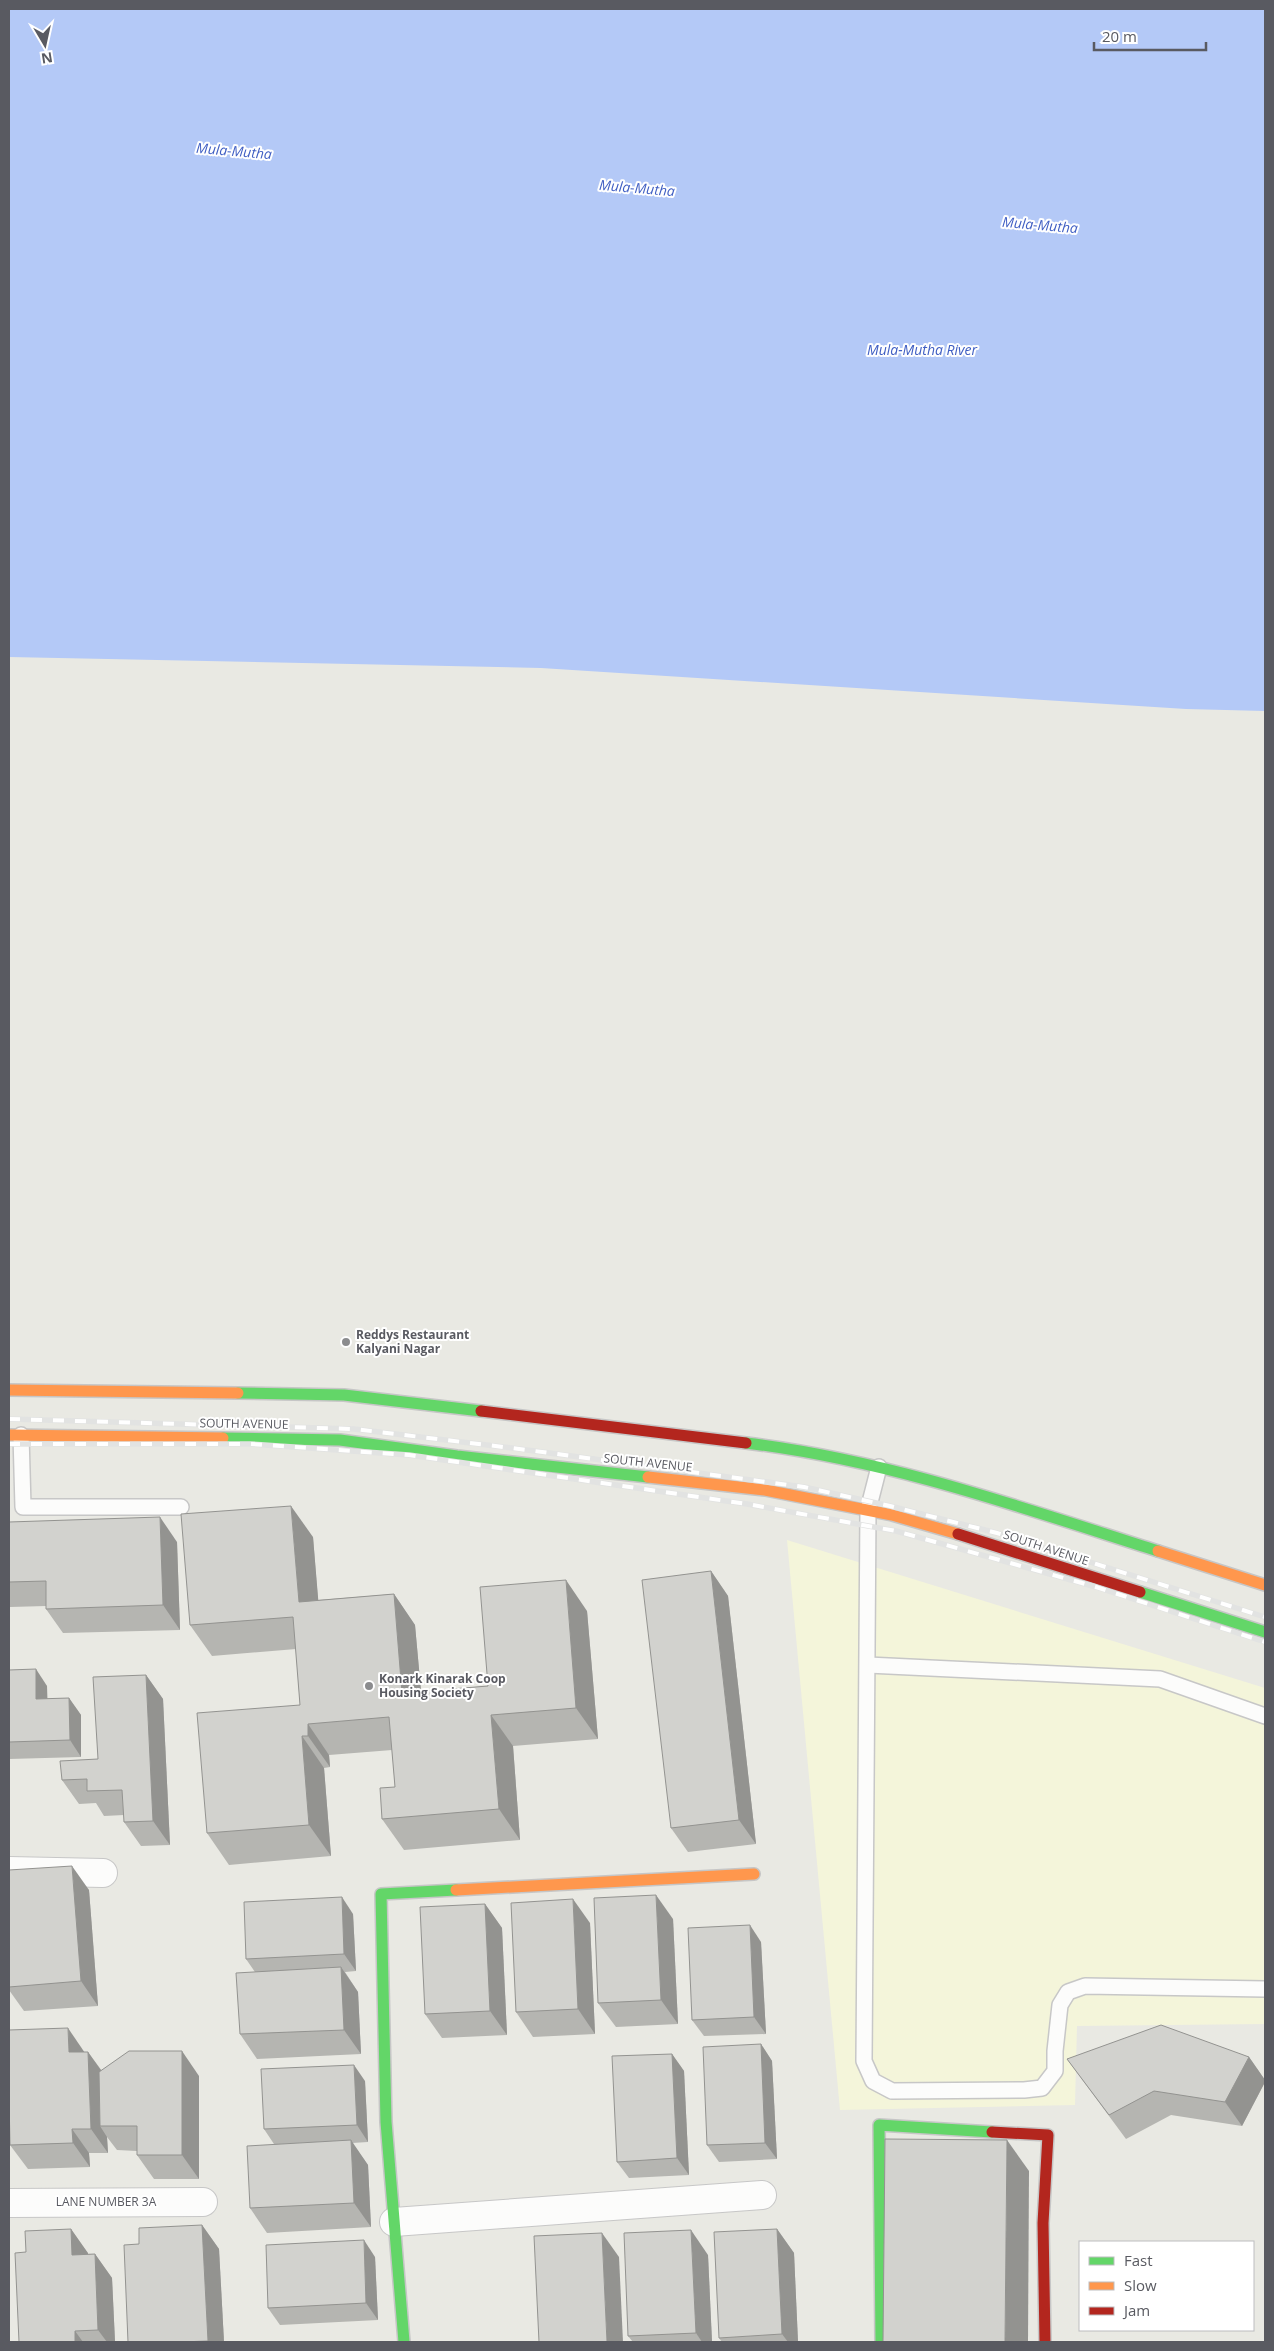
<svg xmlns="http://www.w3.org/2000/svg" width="1274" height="2351" font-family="'Open Sans',sans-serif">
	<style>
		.commercial { fill: #f4f5da }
		.water { fill: #b4c9f7 }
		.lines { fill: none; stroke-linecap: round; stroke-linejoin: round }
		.lane-casing { stroke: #c7c7c7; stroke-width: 18 }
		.street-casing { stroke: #c7c7c7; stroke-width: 30 }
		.fast-casing { stroke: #c6c6c6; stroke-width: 14 }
		.slow-casing { stroke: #c6c6c6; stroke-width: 14 }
		.jam-casing { stroke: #c6c6c6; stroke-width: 14 }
		.lane { stroke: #fcfcfb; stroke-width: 15 }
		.street { stroke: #fcfcfb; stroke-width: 28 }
		.fast { stroke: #63d668; stroke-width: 11 }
		.slow { stroke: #ff974d; stroke-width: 11 }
		.jam { stroke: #b3261e; stroke-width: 11 }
		.rail-casing { stroke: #e2e3e2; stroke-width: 5.5 }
		.rail { stroke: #fff; stroke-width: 4; stroke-dasharray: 11; stroke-linecap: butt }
		.wall { fill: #b5b5b1 }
		.shaded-wall { fill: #939390 }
		.building { fill: #d2d2ce; stroke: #939390 }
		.poi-dot { fill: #8b8c8e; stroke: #fff; stroke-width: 2 }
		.labels { text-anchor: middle; stroke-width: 4; stroke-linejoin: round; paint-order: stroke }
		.poi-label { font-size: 12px; font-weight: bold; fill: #595a61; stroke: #fff; text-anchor: start }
		.street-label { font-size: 12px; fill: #595a61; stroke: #fff }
		.water-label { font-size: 14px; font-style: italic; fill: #3f5ec3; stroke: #fff }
	</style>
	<rect width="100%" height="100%" fill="#e9e9e3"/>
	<!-- commercial -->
	<polygon class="commercial" points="787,1540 1265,1688 1265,2024 1077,2026 1075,2105 840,2110"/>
	<!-- water -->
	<polygon class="water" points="9,9 1265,9 1265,711 1186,709 541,668 9,657"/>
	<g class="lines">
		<!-- lane casing -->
		<g class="lane-casing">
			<g id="lane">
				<polyline points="21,1435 23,1507 181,1507"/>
				<polyline points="879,1467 868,1510 864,2061 873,2081 892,2091 1024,2090 1042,2088 1055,2071 1055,2051 1060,2005 1068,1992 1085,1986 1265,1989"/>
				<polyline points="868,1665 1160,1679 1265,1716"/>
			</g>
		</g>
		<!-- street casing -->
		<g class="street-casing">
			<g id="street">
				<polyline points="9,1871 103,1873"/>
				<polyline points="9,2203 203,2202"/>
				<polyline points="394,2222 762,2195"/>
			</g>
		</g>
		<!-- fast casing -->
		<g class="fast-casing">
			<g id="fast">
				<polyline points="238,1393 344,1395 481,1411"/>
				<polyline points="223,1438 340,1440 457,1456 648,1477"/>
				<path d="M 746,1443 C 888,1460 1023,1508 1158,1551"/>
				<polyline points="1140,1592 1265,1632"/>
				<polyline points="404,2342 386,2122 381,1894 456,1890"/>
				<polyline points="881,2342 879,2125 992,2132"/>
			</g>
		</g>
		<!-- slow casing -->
		<g class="slow-casing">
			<g id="slow">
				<polyline points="9,1390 238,1393"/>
				<polyline points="9,1435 223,1438"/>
				<polyline points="648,1477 765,1490 892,1515 958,1534"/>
				<polyline points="1158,1551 1265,1585"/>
				<polyline points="456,1890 754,1874"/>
			</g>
		</g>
		<!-- jam casing -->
		<g class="jam-casing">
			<g id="jam">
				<polyline points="481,1411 746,1443"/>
				<polyline points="958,1534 1140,1592"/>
				<polyline points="992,2132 1048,2135 1043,2223 1045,2342"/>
			</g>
		</g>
		<!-- lane -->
		<use href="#lane" class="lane"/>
		<!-- street -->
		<use href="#street" class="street"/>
		<!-- fast -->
		<use href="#fast" class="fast"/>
		<!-- slow -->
		<use href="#slow" class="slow"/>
		<!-- jam -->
		<use href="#jam" class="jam"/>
		<!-- rail casing -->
		<g class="rail-casing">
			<g id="rail">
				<polyline points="9,1419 354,1429 512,1448 804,1487 890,1506 997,1533 1265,1617"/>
				<polyline points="9,1444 251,1444 409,1455 747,1504 896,1531 1096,1587 1265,1642"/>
			</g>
		</g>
		<!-- rail -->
		<use href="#rail" class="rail"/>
	</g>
	<!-- wall -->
	<g class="wall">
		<polygon points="9,1522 177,1542 180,1630 63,1633 46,1609 46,1606 10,1607 9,1605"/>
		<polygon points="313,1537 318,1600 394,1594 415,1625 421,1691 488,1686 587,1611 598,1739 513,1746 520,1840 404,1850 382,1819 395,1787 392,1750 329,1755 330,1767 324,1768 331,1856 229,1865 207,1833 300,1705 296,1649 212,1656 190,1625"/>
		<polygon points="711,1571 728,1596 756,1844 688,1852 671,1828"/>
		<polygon points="9,1670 47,1686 47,1699 69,1698 81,1715 81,1757 9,1759"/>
		<polygon points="146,1675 163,1699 170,1845 141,1846 124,1822 124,1815 104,1816 96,1803 79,1804 62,1780 98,1759"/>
		<polygon points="9,1870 89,1890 98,2006 24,2011 9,1990"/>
		<polygon points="485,1904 502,1928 507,2035 442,2038 425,2014"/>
		<polygon points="353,1914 356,1971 345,1972 358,1992 361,2054 257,2059 240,2034 255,1972 246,1959"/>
		<polygon points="673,1919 678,2024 616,2027 598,2003"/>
		<polygon points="590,1923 595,2034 533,2037 516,2012"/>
		<polygon points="761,1942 766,2034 704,2036 692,2020"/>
		<polygon points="761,2044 772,2061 777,2159 719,2162 707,2145"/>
		<polygon points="84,2052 88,2052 102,2071 199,2076 199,2179 154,2179 137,2155 137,2151 117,2150 107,2137 108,2153 89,2153 90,2167 28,2169 10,2145"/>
		<polygon points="672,2054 684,2071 689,2175 629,2178 617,2162"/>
		<polygon points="1249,2057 1265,2080 1265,2082 1242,2126 1171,2115 1126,2139 1067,2059"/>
		<polygon points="365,2081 368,2142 352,2143 368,2165 371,2227 267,2233 250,2208 274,2144 264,2129"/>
		<polygon points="202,2225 219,2249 224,2342 128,2342"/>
		<polygon points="71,2229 88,2254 95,2254 112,2278 115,2342 19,2342 26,2252"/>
		<polygon points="777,2229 794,2253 798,2342 722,2342 719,2338"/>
		<polygon points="708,2255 712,2342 633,2342 628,2336"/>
		<polygon points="375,2257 378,2320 280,2325 268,2308"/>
	</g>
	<!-- shaded-wall -->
	<g class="shaded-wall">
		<polygon points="291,1506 313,1537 321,1633 299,1602"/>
		<polygon points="160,1517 177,1542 180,1630 163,1605"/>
		<polygon points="711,1571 728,1596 756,1844 739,1820"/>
		<polygon points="566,1580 587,1611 598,1739 576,1708"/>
		<polygon points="394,1594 415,1625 424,1724 402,1693"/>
		<polygon points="36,1669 47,1686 48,1716 36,1699"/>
		<polygon points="146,1675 163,1699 170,1845 153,1821"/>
		<polygon points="69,1698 81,1715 81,1757 70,1740"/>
		<polygon points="491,1715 513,1746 520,1840 499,1809"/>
		<polygon points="308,1724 329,1755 330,1767 308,1736"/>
		<polygon points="302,1736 324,1768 331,1856 309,1825"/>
		<polygon points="72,1866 89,1890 98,2006 81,1981"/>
		<polygon points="656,1895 673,1919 678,2024 661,2000"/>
		<polygon points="342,1897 353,1914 356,1971 344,1954"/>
		<polygon points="573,1899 590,1923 595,2034 578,2009"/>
		<polygon points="485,1904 502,1928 507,2035 490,2011"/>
		<polygon points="750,1925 761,1942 766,2034 754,2017"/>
		<polygon points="341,1967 358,1992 361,2054 344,2030"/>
		<polygon points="68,2028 85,2053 69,2052"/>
		<polygon points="761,2044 772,2061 777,2159 765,2143"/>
		<polygon points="182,2051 199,2076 199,2179 182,2155"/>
		<polygon points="88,2052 105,2076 100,2126 107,2137 108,2153 91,2129"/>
		<polygon points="672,2054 684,2071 689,2175 677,2158"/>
		<polygon points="1249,2057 1265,2080 1265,2082 1242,2126 1225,2102"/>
		<polygon points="354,2065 365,2081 368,2142 357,2125"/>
		<polygon points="72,2129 89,2153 90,2167 73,2143"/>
		<polygon points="351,2140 368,2165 371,2227 354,2203"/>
		<polygon points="1007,2140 1029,2171 1028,2342 1005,2342"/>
		<polygon points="202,2225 219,2249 224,2342 209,2342 208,2341"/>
		<polygon points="71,2229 88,2253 89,2280 72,2255"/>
		<polygon points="777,2229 794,2253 798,2342 788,2342 782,2334"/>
		<polygon points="691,2230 708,2255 712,2342 702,2342 696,2333"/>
		<polygon points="602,2233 619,2257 623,2342 607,2342"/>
		<polygon points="364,2240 375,2257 378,2320 366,2303"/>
		<polygon points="95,2254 112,2278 115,2342 107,2342 98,2330"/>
		<polygon points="75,2331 83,2342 75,2342"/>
	</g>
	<!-- building -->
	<g class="building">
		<polygon points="291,1506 299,1602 394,1594 402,1693 488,1686 480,1587 566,1580 576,1708 491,1715 499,1809 382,1819 380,1788 395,1787 389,1717 308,1724 308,1736 302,1736 309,1825 207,1833 197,1713 300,1705 293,1617 190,1625 181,1514"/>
		<polygon points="160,1517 163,1605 46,1609 46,1581 9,1582 9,1522"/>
		<polygon points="711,1571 739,1820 671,1828 642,1580"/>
		<polygon points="36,1669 36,1699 69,1698 70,1740 9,1742 9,1670"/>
		<polygon points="146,1675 153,1821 124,1822 122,1790 87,1791 87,1779 62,1780 60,1761 98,1759 93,1677"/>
		<polygon points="72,1866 81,1981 9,1987 9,1870"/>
		<polygon points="656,1895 661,2000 598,2003 594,1898"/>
		<polygon points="342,1897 344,1954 246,1959 244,1902"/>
		<polygon points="573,1899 578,2009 516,2012 511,1903"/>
		<polygon points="485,1904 490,2011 425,2014 420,1907"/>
		<polygon points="750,1925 754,2017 692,2020 688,1928"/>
		<polygon points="341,1967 344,2030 240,2034 236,1973"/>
		<polygon points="1161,2025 1249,2057 1225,2102 1154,2091 1109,2115 1067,2059"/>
		<polygon points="68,2028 69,2052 88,2052 91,2129 72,2129 73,2143 10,2145 9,2098 9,2030"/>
		<polygon points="761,2044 765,2143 707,2145 703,2047"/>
		<polygon points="129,2051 182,2051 182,2155 137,2155 137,2126 100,2126 99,2072"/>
		<polygon points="672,2054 677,2158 617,2162 612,2056"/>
		<polygon points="354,2065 357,2125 264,2129 261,2069"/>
		<polygon points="885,2139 1007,2140 1005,2342 883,2342"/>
		<polygon points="351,2140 354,2203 250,2208 247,2146"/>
		<polygon points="202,2225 208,2341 180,2342 128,2342 124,2245 139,2244 139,2228"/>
		<polygon points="71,2229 72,2255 95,2254 98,2330 75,2331 75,2342 19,2342 15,2253 26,2252 25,2231"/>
		<polygon points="777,2229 782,2334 719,2338 714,2232"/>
		<polygon points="691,2230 696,2333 628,2336 624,2233"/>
		<polygon points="602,2233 607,2342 539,2342 534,2236"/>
		<polygon points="364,2240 366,2303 268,2308 266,2245"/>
	</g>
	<!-- markers -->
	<g class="poi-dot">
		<circle cx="346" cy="1342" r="5"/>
		<circle cx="369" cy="1686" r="5"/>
	</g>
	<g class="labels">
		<!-- poi labels -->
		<g class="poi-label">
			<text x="356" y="1339">Reddys Restaurant<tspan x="356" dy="14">Kalyani Nagar</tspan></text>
			<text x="379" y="1683">Konark Kinarak Coop<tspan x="379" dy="14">Housing Society</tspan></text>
		</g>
		<!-- street labels -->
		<g class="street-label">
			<text transform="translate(244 1424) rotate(1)" y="4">SOUTH AVENUE</text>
			<text transform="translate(648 1463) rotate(6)" y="4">SOUTH AVENUE</text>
			<text transform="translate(1046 1548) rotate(18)" y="4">SOUTH AVENUE</text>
			<text x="106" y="2206">LANE NUMBER 3A</text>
		</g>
		<!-- water labels -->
		<g class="water-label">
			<text transform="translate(234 151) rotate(5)" y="5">Mula-Mutha</text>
			<text transform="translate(637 188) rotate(5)" y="5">Mula-Mutha</text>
			<text transform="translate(1040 225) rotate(5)" y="5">Mula-Mutha</text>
			<text x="922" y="355">Mula-Mutha River</text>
		</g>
	</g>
	<!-- border -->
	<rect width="1274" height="2351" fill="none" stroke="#595a61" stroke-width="20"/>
	<!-- legend -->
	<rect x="1079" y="2241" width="175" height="90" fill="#ffffff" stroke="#bdbdc0"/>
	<rect x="1089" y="2257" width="25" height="8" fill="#63d668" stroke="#bdbdc0"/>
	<text x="1124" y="2266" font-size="15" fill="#595a61">Fast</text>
	<rect x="1089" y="2282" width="25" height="8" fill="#ff974d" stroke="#bdbdc0"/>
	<text x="1124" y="2291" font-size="15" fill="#595a61">Slow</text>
	<rect x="1089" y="2307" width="25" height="8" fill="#b3261e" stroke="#bdbdc0"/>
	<text x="1124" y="2316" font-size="15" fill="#595a61">Jam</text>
	<!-- north arrow -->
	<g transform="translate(45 45) rotate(171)" stroke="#ffffff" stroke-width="4" paint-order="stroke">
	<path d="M0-4L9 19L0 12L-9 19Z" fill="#595a61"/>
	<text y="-8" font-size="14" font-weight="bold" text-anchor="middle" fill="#595a61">N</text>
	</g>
	<!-- scale -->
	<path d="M1094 42v8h112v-8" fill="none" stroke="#595a61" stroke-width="2.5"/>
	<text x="1102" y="42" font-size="15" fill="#595a61" stroke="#ffffff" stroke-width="4" paint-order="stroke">20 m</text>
</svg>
